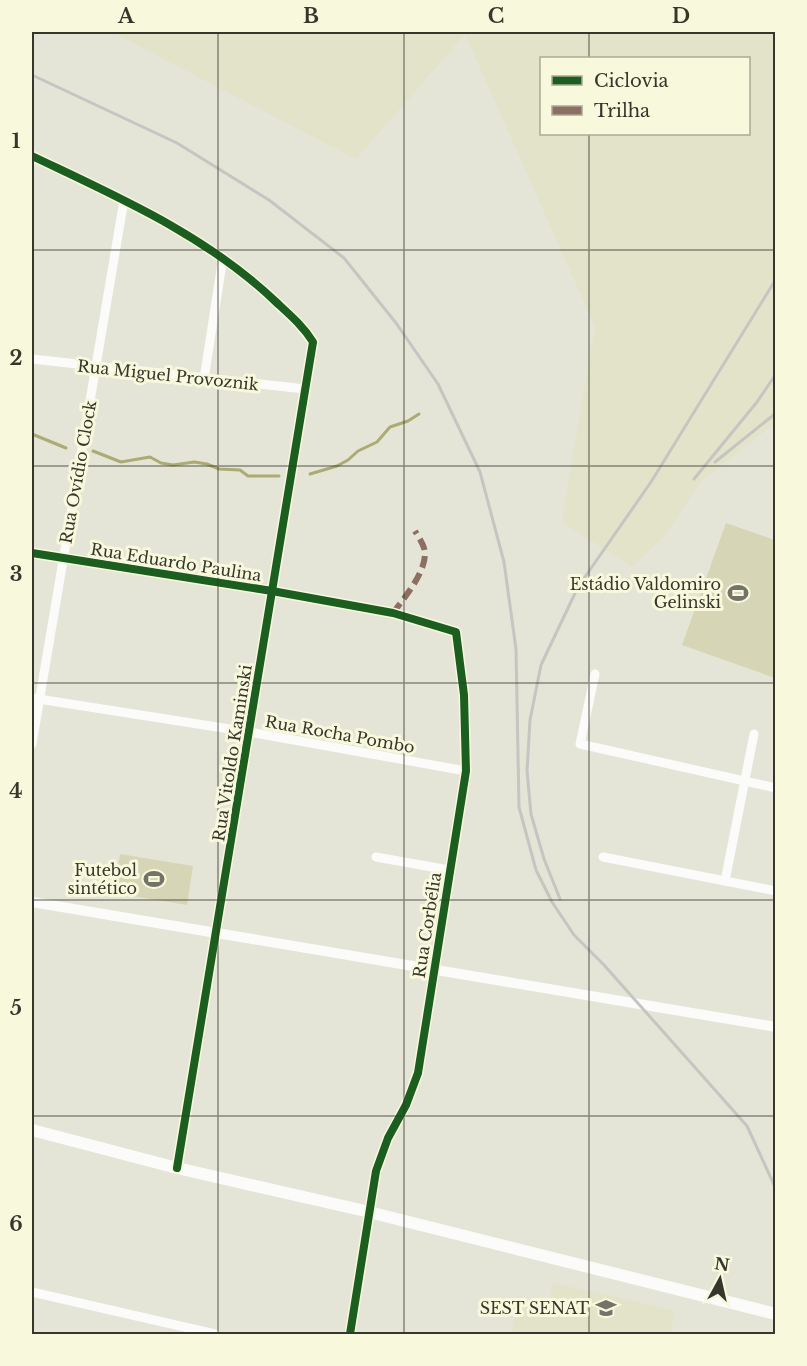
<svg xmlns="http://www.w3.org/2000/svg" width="807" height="1366" font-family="'Libre Baskerville',serif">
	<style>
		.built { fill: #e2e3c9; fill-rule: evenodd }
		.pitch { fill: #d6d6b6 }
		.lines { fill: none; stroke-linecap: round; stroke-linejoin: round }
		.stream { stroke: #acab73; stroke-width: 3 }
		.minor { stroke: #fbfbf9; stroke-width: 9 }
		.tertiary { stroke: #fbfbf9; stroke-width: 10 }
		.secondary { stroke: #fbfbf9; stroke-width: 12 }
		.rail { stroke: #c5c5c1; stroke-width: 3 }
		.quiet { stroke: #8d6e63; stroke-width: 6; stroke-dasharray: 12 6; stroke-linecap: butt }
		.cycleway-casing { stroke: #f8f8dd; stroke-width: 11 }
		.cycleway { stroke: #1b5e20; stroke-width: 8 }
		.grid { fill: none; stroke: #36362c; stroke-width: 1.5; stroke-opacity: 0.55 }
		.labels { text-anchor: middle; stroke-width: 6; stroke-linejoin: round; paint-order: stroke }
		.street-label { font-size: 16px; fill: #36362c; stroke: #f8f8dd }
		.poi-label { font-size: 16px; fill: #36362c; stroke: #f8f8dd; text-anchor: end }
		.neatline { fill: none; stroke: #36362c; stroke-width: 2 }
		.grid-label { font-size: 20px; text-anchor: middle; font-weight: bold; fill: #36362c }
	</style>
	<rect width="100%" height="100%" fill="#e4e5d6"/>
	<!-- built -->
	<g class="built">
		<path d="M 112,32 L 775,32 L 775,423 L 701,481 L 665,535 L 632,567 L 562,522 L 595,327 L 465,34 L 356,159 ZM 542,58 L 748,58 L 748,134 L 542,134 Z"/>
		<polygon points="553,1283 675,1311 670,1334 512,1334 516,1305 548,1311"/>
	</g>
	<!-- pitch -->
	<g class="pitch">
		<polygon points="726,523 775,540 775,678 682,645"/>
		<polygon points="120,854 193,866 187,905 114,893"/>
	</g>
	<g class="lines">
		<!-- stream -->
		<g class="stream">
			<polyline points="32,434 66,448"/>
			<polyline points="93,451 121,462 150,457 161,463 173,465 194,462 207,464 219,469 240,470 248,476 279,476"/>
			<polyline points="310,474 337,466 348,460 358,451 377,442 390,427 408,421 419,414"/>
		</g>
		<!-- minor -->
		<g class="minor">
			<path d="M 32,156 C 118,197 206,235 276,302 C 289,314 303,326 313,342 L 177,1168"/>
			<polyline points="32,359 305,389"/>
			<polyline points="204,379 223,257"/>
			<polyline points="32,553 272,591 393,613 456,632 464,695 466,771 418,1073 406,1105 388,1138 376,1171 350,1334"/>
			<polyline points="595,674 580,744 776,788"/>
			<polyline points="32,698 249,732 466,771"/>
			<polyline points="32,744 124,200"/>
			<polyline points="376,857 449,870"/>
			<polyline points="603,857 776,891"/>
			<polyline points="725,881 754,734"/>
			<polyline points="32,1292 215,1334"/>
		</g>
		<!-- tertiary -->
		<polyline class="tertiary" points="32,902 776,1027"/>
		<!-- secondary -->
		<polyline class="secondary" points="32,1130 177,1168 361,1210 776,1314"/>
		<!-- rail -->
		<g class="rail">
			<polyline points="32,75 177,143 269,200 344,258 396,323 438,384 480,472 504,562 516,649 519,807 536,870 552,902 574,935 604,965 747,1126 776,1189"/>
			<polyline points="715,462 776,413"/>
			<polyline points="694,479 757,402 776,374"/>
			<polyline points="560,899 544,859 531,814 527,771 530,720 541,665 578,587 651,482 776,279"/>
		</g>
		<!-- quiet -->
		<path class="quiet" d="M 393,613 C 404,598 430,568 424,548 C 422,542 418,536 415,531"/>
		<!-- cycleway casing -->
		<g class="cycleway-casing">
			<g id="cycleway">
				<path d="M 32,156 C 118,197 206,235 276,302 C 289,314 303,326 313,342 L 177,1168"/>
				<polyline points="32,553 272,591 393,613 456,632 464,695 466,771 418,1073 406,1105 388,1138 376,1171 350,1334"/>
			</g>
		</g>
		<!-- cycleway -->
		<use href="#cycleway" class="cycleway"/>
	</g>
	<!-- grid -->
	<path class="grid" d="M 218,32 L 218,1334M 404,32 L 404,1334M 589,32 L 589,58M 589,134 L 589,1334M 32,250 L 776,250M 32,466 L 776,466M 32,683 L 776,683M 32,900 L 776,900M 32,1116 L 776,1116"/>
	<!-- icons -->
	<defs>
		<g id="stadium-bare" transform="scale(1.62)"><path d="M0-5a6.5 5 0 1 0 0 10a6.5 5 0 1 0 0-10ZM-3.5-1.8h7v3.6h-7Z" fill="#737368" stroke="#f8f8dd" stroke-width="2.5" paint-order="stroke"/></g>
		<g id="university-bare" transform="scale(1.62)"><path d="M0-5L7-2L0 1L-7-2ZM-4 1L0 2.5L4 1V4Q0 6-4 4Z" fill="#737368" stroke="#f8f8dd" stroke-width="2.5" paint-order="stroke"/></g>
	</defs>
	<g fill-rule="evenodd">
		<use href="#stadium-bare" x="738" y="593"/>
		<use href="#stadium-bare" x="154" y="879"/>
		<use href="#university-bare" x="606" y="1308"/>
	</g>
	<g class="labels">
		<!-- street labels -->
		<g class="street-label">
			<text transform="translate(168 375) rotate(6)" y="6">Rua Miguel Provoznik</text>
			<text transform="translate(78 472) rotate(-80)" y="6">Rua Ovídio Clock</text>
			<text transform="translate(176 562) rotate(9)" y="6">Rua Eduardo Paulina</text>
			<text transform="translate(340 734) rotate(10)" y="6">Rua Rocha Pombo</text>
			<text transform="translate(232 753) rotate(-81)" y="6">Rua Vitoldo Kaminski</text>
			<text transform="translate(427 925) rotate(-81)" y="6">Rua Corbélia</text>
		</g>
		<!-- poi labels -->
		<g class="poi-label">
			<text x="721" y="590">Estádio Valdomiro<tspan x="721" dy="18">Gelinski</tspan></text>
			<text x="137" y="876">Futebol<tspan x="137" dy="18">sintético</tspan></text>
			<text x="589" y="1314">SEST SENAT</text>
		</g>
	</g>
	<!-- border -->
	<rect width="807" height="1366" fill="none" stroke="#f8f8dd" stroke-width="66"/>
	<!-- legend -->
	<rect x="540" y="57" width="210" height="78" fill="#f8f8dd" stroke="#aaaa96" stroke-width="1.5"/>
	<rect x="552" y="76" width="30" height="9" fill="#1b5e20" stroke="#aaaa96" stroke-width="1.5"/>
	<text x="594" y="87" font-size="18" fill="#36362c">Ciclovia</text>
	<rect x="552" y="106" width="30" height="9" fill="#8d6e63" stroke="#aaaa96" stroke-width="1.5"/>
	<text x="594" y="117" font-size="18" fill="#36362c">Trilha</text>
	<!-- north arrow -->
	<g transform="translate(720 1279) rotate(8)" stroke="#f8f8dd" stroke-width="4.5" paint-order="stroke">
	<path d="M0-4.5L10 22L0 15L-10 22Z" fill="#36362c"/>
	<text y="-9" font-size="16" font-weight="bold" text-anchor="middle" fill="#36362c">N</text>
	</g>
	<rect x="33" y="33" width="741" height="1300" class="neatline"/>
	<g class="grid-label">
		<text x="126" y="23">A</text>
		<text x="311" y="23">B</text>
		<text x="496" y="23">C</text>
		<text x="681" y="23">D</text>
		<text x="16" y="148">1</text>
		<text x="16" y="365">2</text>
		<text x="16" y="581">3</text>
		<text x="16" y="798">4</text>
		<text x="16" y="1015">5</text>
		<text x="16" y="1231">6</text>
	</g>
</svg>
